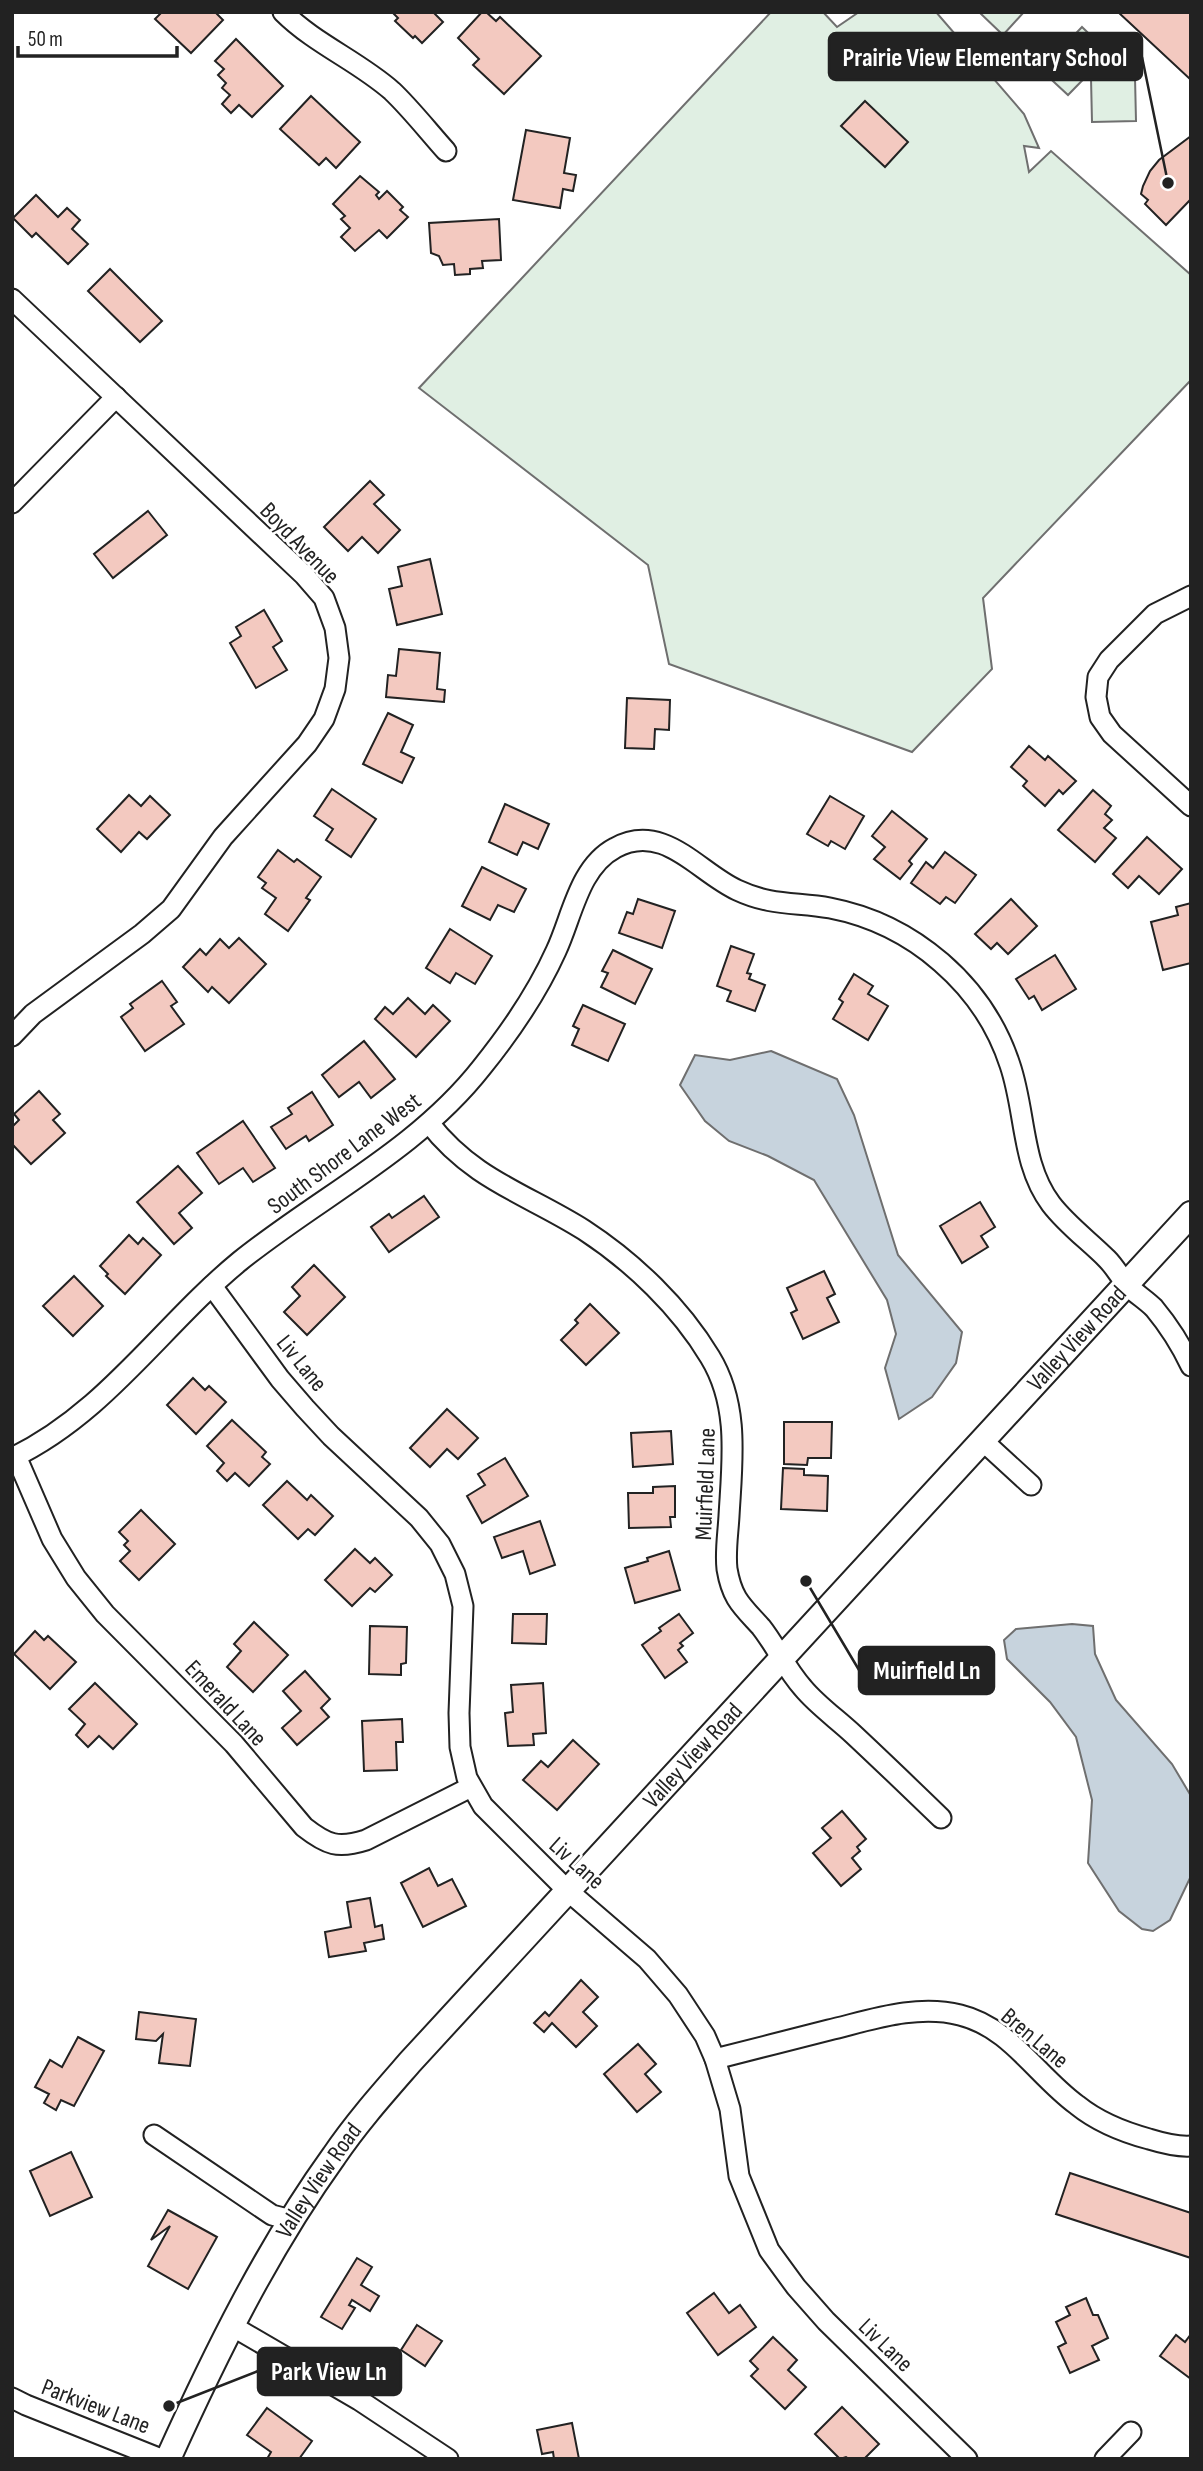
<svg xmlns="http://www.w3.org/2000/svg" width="1203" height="2471" font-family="'Sofia Sans Condensed',sans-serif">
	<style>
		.green { fill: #e0efe3; stroke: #6f6f6f; stroke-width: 2 }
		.water { fill: #c7d3dd; stroke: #6f6f6f; stroke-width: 2 }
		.building { fill: #f3c9c0; stroke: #222; stroke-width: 2 }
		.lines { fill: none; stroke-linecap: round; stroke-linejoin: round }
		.minor-casing { stroke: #222; stroke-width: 23 }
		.tertiary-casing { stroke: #222; stroke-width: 28 }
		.minor { stroke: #fff; stroke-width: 19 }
		.tertiary { stroke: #fff; stroke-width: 24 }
		.labels { text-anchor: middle; stroke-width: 5; stroke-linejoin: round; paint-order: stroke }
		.street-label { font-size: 24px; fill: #222; stroke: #fff }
		.leader { fill: none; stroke: #222; stroke-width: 2.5 }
		.callout-dot { fill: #222; stroke: #fff; stroke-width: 2.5 }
		.callout { fill: #222; stroke: #222; stroke-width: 2.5 }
		.callout-label { font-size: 26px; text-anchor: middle; font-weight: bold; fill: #fff }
	</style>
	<rect width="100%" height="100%" fill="#fff"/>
	<!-- green -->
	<g class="green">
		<polygon points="771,12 823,12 837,27 859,12 936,12 1024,114 1039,148 1024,146 1029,172 1051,151 1191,275 1191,380 983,598 992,669 912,752 669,664 648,565 419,388"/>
		<polygon points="979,12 1024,12 1003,35"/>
		<polygon points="1082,27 1109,53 1068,95 1041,70"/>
		<polygon points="1135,77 1136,121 1092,122 1091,78"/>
	</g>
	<!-- water -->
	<g class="water">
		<polygon points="771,1051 837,1079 854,1115 898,1255 962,1332 956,1363 932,1397 899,1419 885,1368 896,1334 887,1300 814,1180 768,1156 729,1141 705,1121 680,1085 695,1055 730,1060"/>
		<polygon points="1072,1624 1093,1626 1095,1654 1116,1700 1172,1764 1191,1796 1191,1876 1170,1920 1153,1931 1142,1929 1119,1911 1088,1863 1092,1800 1076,1737 1050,1702 1007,1659 1004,1640 1016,1629"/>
	</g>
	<!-- building -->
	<g class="building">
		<polygon points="162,12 215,12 223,20 191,53 155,19"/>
		<polygon points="392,12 433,12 443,22 422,43 415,36 413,38 395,21 398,18"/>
		<polygon points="482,12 486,12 496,21 500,17 541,56 504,94 473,65 479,59 458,38"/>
		<polygon points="1118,12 1191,12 1191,80"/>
		<polygon points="236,39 283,86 252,117 239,105 231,113 222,104 230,95 222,88 226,83 218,75 224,69 215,61"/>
		<polygon points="311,96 360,142 336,168 326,158 319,165 280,129"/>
		<polygon points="865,101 908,142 885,167 841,126"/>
		<polygon points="526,130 570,138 564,173 576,175 573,191 563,189 560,208 513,200"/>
		<polygon points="1191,136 1191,199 1166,225 1145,204 1148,200 1141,194 1143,186 1150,171 1159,160"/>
		<polygon points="360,176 379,192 376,195 379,199 387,191 403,207 400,210 408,217 387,238 379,230 355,251 341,237 350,228 341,219 345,216 333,204"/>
		<polygon points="36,195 58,217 67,208 80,220 72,229 88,244 68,264 36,233 32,237 13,218"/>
		<polygon points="499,219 501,260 482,261 483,268 470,269 470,274 455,275 454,264 443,265 439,256 431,253 429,223"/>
		<polygon points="110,269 162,321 140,342 88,291"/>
		<polygon points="370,481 384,495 374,504 400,530 378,553 362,537 348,551 324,527"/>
		<polygon points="148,511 167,535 113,578 94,554"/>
		<polygon points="430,559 442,614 397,625 389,589 402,586 398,567"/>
		<polygon points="264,610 282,641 273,647 287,670 256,688 230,643 241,636 236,627"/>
		<polygon points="399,649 440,653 437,689 445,690 444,702 386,697 388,675 396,676"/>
		<polygon points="627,698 670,700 669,730 655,729 654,749 625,748"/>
		<polygon points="388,713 413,725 401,752 414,758 402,783 363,764"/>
		<polygon points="1029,746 1045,760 1048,756 1076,781 1063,794 1059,790 1045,806 1023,786 1027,781 1011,767"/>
		<polygon points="332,789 376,819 351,857 326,840 333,829 314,816"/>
		<polygon points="1093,790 1111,806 1105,814 1112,820 1104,828 1116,838 1095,862 1058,830"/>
		<polygon points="129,795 141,806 150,796 170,815 147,839 139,832 121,852 97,829"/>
		<polygon points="830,796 864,816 845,849 831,841 828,846 807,834"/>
		<polygon points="505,804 549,824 538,849 523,842 517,855 489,842"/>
		<polygon points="892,811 927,839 909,861 912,864 900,879 874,859 885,847 872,836"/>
		<polygon points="1147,837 1182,869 1159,894 1139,876 1128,888 1113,874"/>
		<polygon points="278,850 294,862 297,859 321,877 306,898 310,900 288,931 265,914 276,898 262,888 266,883 258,877"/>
		<polygon points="945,852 976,875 955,903 946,897 940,904 911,883 926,862 933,868"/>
		<polygon points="482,867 526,889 514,912 498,905 490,920 462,906"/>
		<polygon points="638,899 675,911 662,948 619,933 627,912 633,914"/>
		<polygon points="1011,899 1037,926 1008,954 997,943 991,949 975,934"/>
		<polygon points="1191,903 1191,963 1163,970 1151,922 1178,915 1176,907"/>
		<polygon points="450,929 492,956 475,984 456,973 450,983 426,968"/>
		<polygon points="239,938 266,964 229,1003 212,987 208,992 183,967 200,949 206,955 220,939 229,948"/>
		<polygon points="731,946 754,954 747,973 751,974 749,979 765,985 755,1011 727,1001 731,991 717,986"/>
		<polygon points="613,950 652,969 635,1004 601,987 608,973 602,971"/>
		<polygon points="1055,955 1076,989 1042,1010 1034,996 1029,999 1016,979"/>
		<polygon points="854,974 873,986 868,994 888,1006 868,1040 833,1019 843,1002 839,999"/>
		<polygon points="162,981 177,1002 171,1006 184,1024 145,1051 121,1017 133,1008 130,1004"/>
		<polygon points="408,998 425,1014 433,1005 450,1021 416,1057 375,1019 385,1007 393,1014"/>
		<polygon points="583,1005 625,1024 608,1061 572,1045 579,1029 573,1026"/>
		<polygon points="364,1041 395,1079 371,1098 359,1082 339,1097 322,1075"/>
		<polygon points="39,1091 60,1114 53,1120 65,1133 31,1164 12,1144 12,1127 19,1120 14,1114"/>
		<polygon points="312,1092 333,1125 309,1141 306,1136 286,1149 271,1127 292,1114 288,1108"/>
		<polygon points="243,1121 275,1168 253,1182 243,1168 219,1184 197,1153"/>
		<polygon points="178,1166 202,1193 179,1213 192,1228 174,1244 137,1202"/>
		<polygon points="424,1196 439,1217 389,1252 371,1227 389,1214 392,1218"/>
		<polygon points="980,1202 995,1227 981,1236 988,1247 962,1263 940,1226"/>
		<polygon points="129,1235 138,1244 143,1238 161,1255 125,1294 106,1276 108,1274 100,1266"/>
		<polygon points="314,1265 345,1297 307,1335 284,1312 300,1296 292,1287"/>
		<polygon points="824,1271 835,1294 827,1298 839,1322 803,1339 791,1313 797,1310 787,1288"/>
		<polygon points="74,1276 103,1306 73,1336 43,1306"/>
		<polygon points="590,1304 619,1333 586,1365 561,1340 578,1323 575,1320"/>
		<polygon points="193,1378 205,1390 209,1386 226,1402 196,1434 167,1405"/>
		<polygon points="447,1409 478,1438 458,1459 447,1449 430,1467 410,1448"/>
		<polygon points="232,1420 266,1452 262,1457 270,1464 249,1486 235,1473 227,1481 217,1471 224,1463 207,1446"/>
		<polygon points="784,1422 832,1422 831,1458 808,1458 807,1465 784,1464"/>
		<polygon points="671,1431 673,1464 633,1467 631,1433"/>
		<polygon points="505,1458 528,1496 482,1523 467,1496 485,1485 478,1474"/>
		<polygon points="783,1468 804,1469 804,1475 828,1476 827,1511 781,1509"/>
		<polygon points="287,1481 307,1500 311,1495 333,1516 315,1535 308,1529 298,1539 263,1505"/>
		<polygon points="675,1486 675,1517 670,1517 671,1527 629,1528 628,1493 653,1493 653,1487"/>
		<polygon points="141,1510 175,1544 139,1580 120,1561 130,1551 124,1545 128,1541 119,1532"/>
		<polygon points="540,1521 555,1565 530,1574 523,1551 502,1558 494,1537"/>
		<polygon points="355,1549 370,1563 375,1558 392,1575 375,1592 370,1588 352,1606 325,1580"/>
		<polygon points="669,1551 680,1590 635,1603 625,1568 648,1561 647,1558"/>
		<polygon points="513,1614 547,1614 546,1644 512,1643"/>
		<polygon points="679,1614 693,1633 680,1643 683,1646 678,1650 687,1662 665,1678 642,1645 661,1631 659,1628"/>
		<polygon points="254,1622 288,1655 253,1692 227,1667 241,1651 234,1644"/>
		<polygon points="370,1626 407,1627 406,1663 401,1664 401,1675 369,1674"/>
		<polygon points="35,1631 44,1640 48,1636 76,1662 50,1689 14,1654"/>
		<polygon points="305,1671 330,1699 321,1708 329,1717 297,1745 282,1728 301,1711 283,1691"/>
		<polygon points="95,1683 137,1724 113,1749 99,1736 88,1747 76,1735 85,1724 69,1709"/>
		<polygon points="543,1683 546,1733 533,1734 534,1745 508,1746 505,1713 513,1712 511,1685"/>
		<polygon points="402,1719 403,1742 396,1742 397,1770 364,1771 362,1721"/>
		<polygon points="573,1740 599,1764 557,1810 523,1780 541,1761 548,1767"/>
		<polygon points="842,1811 866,1839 857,1847 860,1851 852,1858 861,1869 841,1886 813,1853 831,1838 822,1828"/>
		<polygon points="429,1868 438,1886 452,1879 466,1906 423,1927 401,1883"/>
		<polygon points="370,1898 375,1927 382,1925 384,1939 364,1943 366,1951 329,1957 325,1932 351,1927 347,1902"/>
		<polygon points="581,1980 598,1997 583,2012 597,2026 576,2047 552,2023 544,2032 534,2023 545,2012 549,2016"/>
		<polygon points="139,2012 196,2019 190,2066 159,2063 163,2034 156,2041 136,2039"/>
		<polygon points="78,2037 104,2051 74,2106 61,2100 56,2110 44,2103 49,2094 35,2087 50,2060 62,2067"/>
		<polygon points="638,2044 656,2064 645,2074 661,2092 637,2112 604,2074"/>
		<polygon points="71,2152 92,2197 50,2216 30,2171"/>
		<polygon points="1070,2173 1191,2213 1191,2258 1056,2214"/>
		<polygon points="168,2210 217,2237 188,2289 148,2266 170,2226 151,2240"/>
		<polygon points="357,2258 372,2267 361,2285 379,2296 370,2311 352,2300 349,2305 355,2308 342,2329 321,2317"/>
		<polygon points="714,2293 729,2313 740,2305 756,2327 718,2355 687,2313"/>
		<polygon points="1086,2298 1093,2315 1098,2315 1108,2338 1092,2346 1099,2360 1070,2373 1058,2347 1066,2343 1056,2322 1070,2315 1066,2307"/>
		<polygon points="417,2325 442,2341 425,2366 401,2350"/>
		<polygon points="1191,2334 1191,2379 1160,2356 1176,2335 1185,2342"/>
		<polygon points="773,2337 797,2360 788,2370 806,2387 785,2409 751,2376 758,2369 750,2361"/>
		<polygon points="842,2407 879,2444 864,2459 849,2459 846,2457 840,2459 815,2434"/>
		<polygon points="267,2408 312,2441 299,2459 267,2459 271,2452 247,2435"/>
		<polygon points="572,2423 579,2459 554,2459 553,2452 542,2454 537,2430"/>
	</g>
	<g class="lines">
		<!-- minor casing -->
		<g class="minor-casing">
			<g id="minor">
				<path d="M 283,12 C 315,44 358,61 392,91 C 411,109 428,131 446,151"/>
				<polyline points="12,299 304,575 324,598 335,628 339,658 335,689 324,719 307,744 223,837 171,909 142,934 33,1014 12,1036"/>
				<polyline points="12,503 116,397"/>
				<polyline points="1191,596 1155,614 1109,660 1098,677 1096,697 1100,717 1112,734 1191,806"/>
				<path d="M 429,1123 C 473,1180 527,1194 584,1230 C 633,1262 680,1307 710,1357 C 740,1406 732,1462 729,1516 C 728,1534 725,1552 727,1569 C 732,1599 742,1606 761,1627 C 776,1646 786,1669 803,1688 C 817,1705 837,1719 853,1734 C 883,1762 912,1790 941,1818"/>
				<polyline points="212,1286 280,1379 305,1408 331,1436 419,1518 440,1544 455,1574 463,1606 459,1713 460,1747 467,1778 483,1806 568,1891 647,1959 678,1995 705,2036 715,2059 730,2109 739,2176 769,2250 796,2287 826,2321 967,2459"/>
				<polyline points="983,1441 1031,1485"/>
				<path d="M 16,1456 L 52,1539 L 76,1578 L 105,1614 L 234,1744 L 304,1827 C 327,1845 338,1849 366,1840 L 471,1787"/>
				<path d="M 12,1458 C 106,1413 162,1325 240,1261 C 321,1196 417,1150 482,1067 C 511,1031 537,993 556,951 C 572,917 579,867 615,848 C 663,821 698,872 737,890 C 771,906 795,902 830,908 C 913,924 984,985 1010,1065 C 1026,1112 1021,1164 1051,1204 C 1067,1225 1088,1240 1107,1259 C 1115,1267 1120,1277 1128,1286 C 1136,1294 1146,1300 1154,1308 C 1169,1326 1181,1345 1191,1366"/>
				<path d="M 715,2059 C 753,2049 791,2040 829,2030 C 871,2020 916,2004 960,2015 C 1010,2027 1037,2076 1077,2105 C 1098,2122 1123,2132 1149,2139 C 1162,2143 1177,2147 1191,2146"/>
				<polyline points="154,2135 272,2215 291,2220"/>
				<polyline points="232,2326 359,2400 448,2459"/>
				<polyline points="12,2398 26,2405 161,2459"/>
				<polyline points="1105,2459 1131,2432"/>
			</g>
		</g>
		<!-- tertiary casing -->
		<g class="tertiary-casing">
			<g id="tertiary">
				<path id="s1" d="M 168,2459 C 215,2355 267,2249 334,2156 C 357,2122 384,2092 411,2061 L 1191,1214"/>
			</g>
		</g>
		<!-- minor -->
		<use href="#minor" class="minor"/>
		<!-- tertiary -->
		<use href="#tertiary" class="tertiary"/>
	</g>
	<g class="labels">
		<!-- street labels -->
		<g class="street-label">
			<text transform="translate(300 543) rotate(46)" y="8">Boyd Avenue</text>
			<text transform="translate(344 1153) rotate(-37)" y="8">South Shore Lane West</text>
			<text dy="8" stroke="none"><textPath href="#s1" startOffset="1451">Valley View Road</textPath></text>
			<text transform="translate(302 1363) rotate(51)" y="8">Liv Lane</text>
			<text transform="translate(705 1484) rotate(-88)" y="8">Muirfield Lane</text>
			<text transform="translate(226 1703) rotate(47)" y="8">Emerald Lane</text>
			<text dy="8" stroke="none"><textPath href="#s1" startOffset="884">Valley View Road</textPath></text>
			<text transform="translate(577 1863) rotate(42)" y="8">Liv Lane</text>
			<text transform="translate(1035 2038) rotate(40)" y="8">Bren Lane</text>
			<text dy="8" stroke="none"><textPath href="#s1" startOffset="317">Valley View Road</textPath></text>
			<text transform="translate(886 2345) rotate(44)" y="8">Liv Lane</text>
			<text transform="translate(96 2406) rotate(21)" y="8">Parkview Lane</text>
		</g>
	</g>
	<!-- callouts -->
	<path class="leader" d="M1168 183L1142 57M806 1581L859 1670M169 2406L258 2371"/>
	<g class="callout-dot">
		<circle cx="1168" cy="183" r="7"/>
		<circle cx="806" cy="1581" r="7"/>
		<circle cx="169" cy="2406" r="7"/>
	</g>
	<g class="callout">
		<rect x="829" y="33" width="313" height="47" rx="7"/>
		<rect x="859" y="1647" width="135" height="47" rx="7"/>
		<rect x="258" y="2348" width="143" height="47" rx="7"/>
	</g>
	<g class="callout-label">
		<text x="985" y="66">Prairie View Elementary School</text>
		<text x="927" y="1679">Muirfield Ln</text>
		<text x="329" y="2380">Park View Ln</text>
	</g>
	<!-- border -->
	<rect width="1203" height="2471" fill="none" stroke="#222222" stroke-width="28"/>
	<!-- scale -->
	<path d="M18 46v10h159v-10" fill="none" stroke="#222222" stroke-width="3.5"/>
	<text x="28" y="46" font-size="21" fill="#222222" stroke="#ffffff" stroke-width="5" paint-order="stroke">50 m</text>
</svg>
